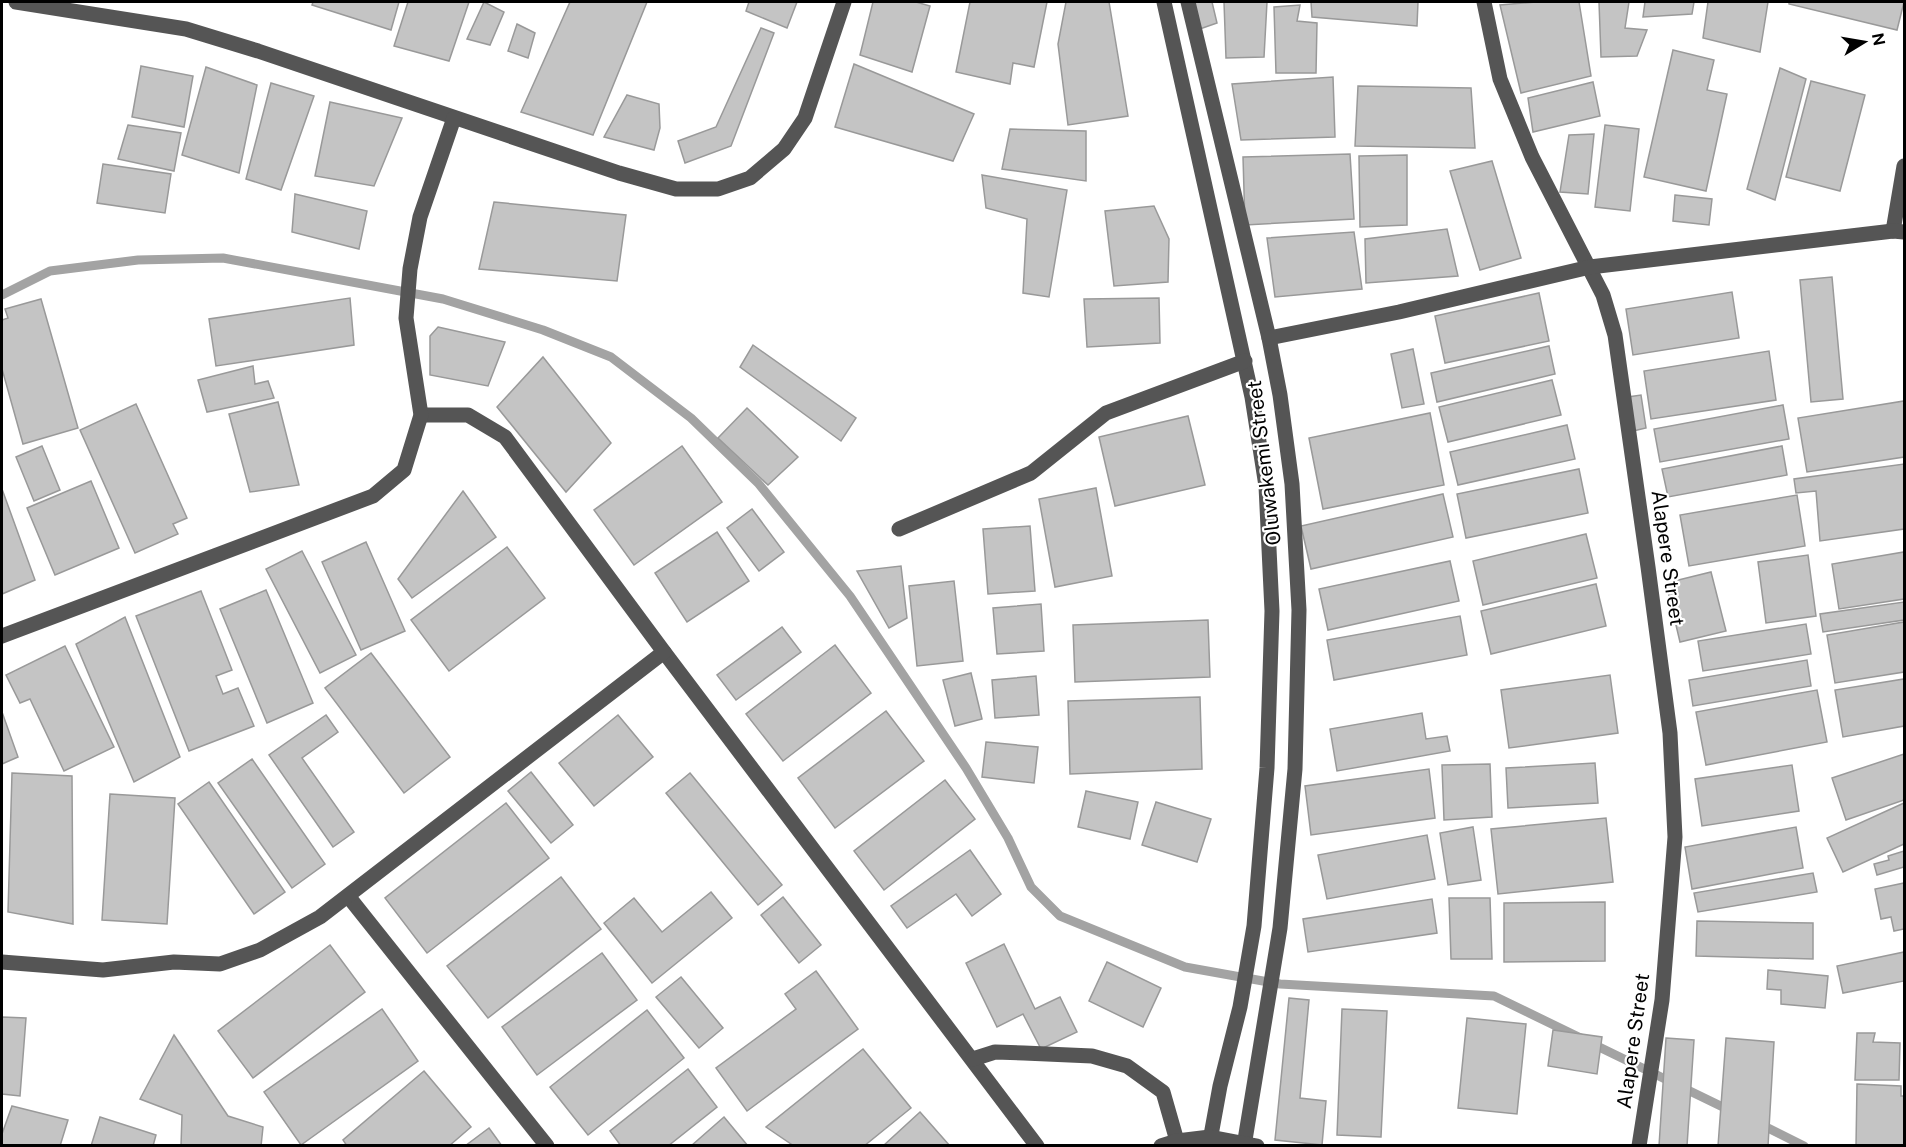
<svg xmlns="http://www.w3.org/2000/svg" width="1906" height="1147" font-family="'Public Sans',sans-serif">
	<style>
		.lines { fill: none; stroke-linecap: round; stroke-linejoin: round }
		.stream { stroke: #a3a3a3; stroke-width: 9 }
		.building { fill: #c4c4c4; stroke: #999; stroke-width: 1.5 }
		.minor { stroke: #555; stroke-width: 15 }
		.labels { text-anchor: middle; stroke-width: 4.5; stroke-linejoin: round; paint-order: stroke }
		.street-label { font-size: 20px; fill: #000; stroke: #fff }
	</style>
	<rect width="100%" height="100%" fill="#fff"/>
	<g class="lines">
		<!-- stream -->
		<g class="stream">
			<polyline points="2,295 50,271 138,260 223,258 443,299 543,330 611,357 691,418 758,483 850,596 966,768 1008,838 1031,887 1060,916 1185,967 1280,984 1494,996 1731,1111"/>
			<polyline points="1760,1124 1804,1146"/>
		</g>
	</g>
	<!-- building -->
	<g class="building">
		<polygon points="313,2 399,2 391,30 312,5"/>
		<polygon points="408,2 469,2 449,61 394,46"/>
		<polygon points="484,2 504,12 490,45 467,39"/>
		<polygon points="570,2 647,2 593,135 521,112"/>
		<polygon points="749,2 797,2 787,28 746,11"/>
		<polygon points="873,2 916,2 930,6 912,72 860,55"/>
		<polygon points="970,2 1047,2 1034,67 1013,63 1010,84 956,72"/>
		<polygon points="1066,2 1109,2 1128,116 1068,125 1058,44"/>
		<polygon points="1192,2 1212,2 1217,23 1197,30"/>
		<polygon points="1224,2 1267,2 1264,57 1226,58"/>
		<polygon points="1311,2 1418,2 1417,26 1312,17"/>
		<polygon points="1536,2 1579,2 1591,76 1521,93 1500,5"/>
		<polygon points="1599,2 1629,2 1625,28 1647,30 1637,56 1601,57"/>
		<polygon points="1645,2 1694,2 1692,14 1643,17"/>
		<polygon points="1708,2 1768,2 1760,52 1703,38"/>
		<polygon points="1789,2 1904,2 1897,30 1789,4"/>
		<polygon points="1300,5 1297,21 1317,23 1316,73 1276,73 1274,7"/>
		<polygon points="517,24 535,33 528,58 508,51"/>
		<polygon points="761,28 774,33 731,146 685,163 678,141 716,127"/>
		<polygon points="1673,50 1714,60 1707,90 1727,94 1706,191 1644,177"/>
		<polygon points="854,64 974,114 953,161 835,127"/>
		<polygon points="141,66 193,76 184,127 132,117"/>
		<polygon points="206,67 257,85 239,173 182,155"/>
		<polygon points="1780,68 1806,79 1775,200 1747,189"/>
		<polygon points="1333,77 1335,137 1241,140 1232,84"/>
		<polygon points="1811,81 1865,95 1840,191 1786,177"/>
		<polygon points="1593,82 1600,116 1533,132 1528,98"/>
		<polygon points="271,83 314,96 281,190 246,179"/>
		<polygon points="1358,86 1471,88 1475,148 1355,146"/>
		<polygon points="627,95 659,104 660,128 654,150 604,137"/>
		<polygon points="330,102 402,118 374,186 315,176"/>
		<polygon points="128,125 181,133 174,171 118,159"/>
		<polygon points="1605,125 1639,129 1630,211 1595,207"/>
		<polygon points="1010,129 1086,131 1086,181 1002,169"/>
		<polygon points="1594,134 1588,194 1560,192 1569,135"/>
		<polygon points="1350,154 1354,219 1245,225 1243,157"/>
		<polygon points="1407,155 1407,225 1360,227 1359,156"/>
		<polygon points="1492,161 1521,258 1480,270 1450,171"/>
		<polygon points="103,164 171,174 165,213 97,203"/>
		<polygon points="982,175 1067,190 1049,297 1023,293 1027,219 986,208"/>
		<polygon points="295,194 367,211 359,249 292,232"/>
		<polygon points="1675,195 1712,199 1709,225 1673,221"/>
		<polygon points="494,202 626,215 617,281 479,269"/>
		<polygon points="1154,206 1169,239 1168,282 1114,286 1105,211"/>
		<polygon points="1447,229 1458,276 1366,283 1365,239"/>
		<polygon points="1354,232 1362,289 1275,297 1267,238"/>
		<polygon points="1832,277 1843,399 1811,402 1800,280"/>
		<polygon points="1732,292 1739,338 1633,355 1626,309"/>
		<polygon points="1539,293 1549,341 1445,363 1435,316"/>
		<polygon points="350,298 354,345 216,366 209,319"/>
		<polygon points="1159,298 1160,343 1087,347 1084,299"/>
		<polygon points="41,299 78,428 23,444 2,369 2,320 8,318 5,309"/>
		<polygon points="438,327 505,342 488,386 430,375 430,336"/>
		<polygon points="753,345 856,418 841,441 740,367"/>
		<polygon points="1549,346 1555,374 1437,402 1431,373"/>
		<polygon points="1413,349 1424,404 1402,408 1391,354"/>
		<polygon points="1769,351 1776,400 1651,419 1644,371"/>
		<polygon points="543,357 611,443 566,492 497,407"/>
		<polygon points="253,366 255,384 268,381 274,398 207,412 198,380"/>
		<polygon points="1552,380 1561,415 1448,442 1439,407"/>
		<polygon points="1641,395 1646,428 1633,431 1628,397"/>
		<polygon points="1904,401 1904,457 1807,472 1798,418"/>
		<polygon points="278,402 299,485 250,492 229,414"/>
		<polygon points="136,404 187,518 173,524 178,534 135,553 80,430"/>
		<polygon points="1783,405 1789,439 1660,462 1654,429"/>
		<polygon points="747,408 798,457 768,485 718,438"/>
		<polygon points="1430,413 1444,485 1323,509 1309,438"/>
		<polygon points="1188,416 1205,485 1115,506 1099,437"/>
		<polygon points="1567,425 1575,459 1458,485 1450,452"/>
		<polygon points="42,446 60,490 34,501 16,457"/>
		<polygon points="682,446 722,502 634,565 594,510"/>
		<polygon points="1782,446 1787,475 1668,497 1662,469"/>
		<polygon points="1904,464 1904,529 1820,541 1816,491 1796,493 1794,479"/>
		<polygon points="1579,469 1588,513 1466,538 1457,494"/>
		<polygon points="91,481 119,548 55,575 27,508"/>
		<polygon points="1096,488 1112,576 1055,587 1039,499"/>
		<polygon points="2,489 35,580 2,594"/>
		<polygon points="463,491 496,537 412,598 398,579"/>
		<polygon points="1443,494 1453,537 1311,569 1301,526"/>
		<polygon points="1797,495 1805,546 1689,566 1680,515"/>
		<polygon points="752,509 784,552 759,571 727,528"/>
		<polygon points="1030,526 1035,591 988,594 983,529"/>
		<polygon points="717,532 749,581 687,622 655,573"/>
		<polygon points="1586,534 1597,578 1483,605 1473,561"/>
		<polygon points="366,542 405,631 361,650 322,562"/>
		<polygon points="507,547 545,598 449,671 411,620"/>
		<polygon points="302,551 356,655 320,673 266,569"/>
		<polygon points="1904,552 1904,599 1839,609 1832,564"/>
		<polygon points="1808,555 1816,616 1766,623 1758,562"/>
		<polygon points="1450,561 1459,601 1328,630 1319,589"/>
		<polygon points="901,566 907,618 889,628 857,571"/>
		<polygon points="1711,572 1726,631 1680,642 1666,583"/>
		<polygon points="954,581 963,661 917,666 909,586"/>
		<polygon points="1596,584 1606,626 1491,654 1481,611"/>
		<polygon points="266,590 313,703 267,723 220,609"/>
		<polygon points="201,591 232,670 216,676 223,694 238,688 254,726 189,751 136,616"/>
		<polygon points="1904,602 1904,620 1823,632 1820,614"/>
		<polygon points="1041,604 1044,651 997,654 993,608"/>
		<polygon points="1460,616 1467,655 1334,680 1327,640"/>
		<polygon points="125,617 180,757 134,782 76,644"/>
		<polygon points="1208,620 1210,677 1075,682 1073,625"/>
		<polygon points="1904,622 1904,672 1835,683 1827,635"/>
		<polygon points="1806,624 1811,654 1703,671 1698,641"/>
		<polygon points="782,627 801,652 736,700 717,675"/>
		<polygon points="835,645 871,693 783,761 746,714"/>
		<polygon points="65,646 114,747 64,771 30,699 20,703 6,675"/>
		<polygon points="371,653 450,757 404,793 325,688"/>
		<polygon points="1807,660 1811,686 1693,706 1689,680"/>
		<polygon points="971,673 982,719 955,726 943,680"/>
		<polygon points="1610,675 1618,733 1509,748 1501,690"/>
		<polygon points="1036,676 1039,715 995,718 992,680"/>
		<polygon points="1904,679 1904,726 1843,737 1835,690"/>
		<polygon points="1817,690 1827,742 1706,765 1696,712"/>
		<polygon points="1200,697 1202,769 1070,774 1068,701"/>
		<polygon points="886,711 924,761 835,828 798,778"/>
		<polygon points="2,712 18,757 2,764"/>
		<polygon points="1422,713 1426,739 1447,736 1450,751 1337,771 1330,729"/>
		<polygon points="326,715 338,732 302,758 354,832 333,847 269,755"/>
		<polygon points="618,715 653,757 594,806 559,763"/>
		<polygon points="986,742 1038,747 1034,783 982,777"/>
		<polygon points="1904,754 1904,800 1846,820 1832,778"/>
		<polygon points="252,759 325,864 292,888 218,783"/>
		<polygon points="1595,763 1598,803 1508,808 1506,768"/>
		<polygon points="1490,764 1492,817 1444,820 1442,765"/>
		<polygon points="1792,765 1799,811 1702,826 1695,779"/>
		<polygon points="1429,769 1435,818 1311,835 1305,786"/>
		<polygon points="531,772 573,825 551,843 508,791"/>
		<polygon points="12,773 72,776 73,924 8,912"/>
		<polygon points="690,773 782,885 758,905 666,793"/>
		<polygon points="945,780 975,819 884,890 854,851"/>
		<polygon points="209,782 285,892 254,914 178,804"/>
		<polygon points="1086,791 1138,802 1130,839 1078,827"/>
		<polygon points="110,794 175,798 167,924 102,920"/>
		<polygon points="1156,802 1211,819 1197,862 1142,845"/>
		<polygon points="506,803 549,858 427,953 385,898"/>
		<polygon points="1904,803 1904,844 1843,872 1827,838"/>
		<polygon points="1606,818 1613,882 1498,894 1491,829"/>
		<polygon points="1473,827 1481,880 1448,885 1440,833"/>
		<polygon points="1796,827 1803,868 1692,889 1685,847"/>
		<polygon points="1427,835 1435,879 1327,899 1318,855"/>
		<polygon points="970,850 1001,894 972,916 956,894 907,928 891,906"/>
		<polygon points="1904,851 1904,867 1877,875 1874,864 1889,860 1888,856"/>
		<polygon points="1813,873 1817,892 1698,912 1694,893"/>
		<polygon points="561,877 601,929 488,1018 447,966"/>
		<polygon points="1904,883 1904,929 1894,931 1891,917 1881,919 1875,889"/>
		<polygon points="711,892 732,918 652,983 604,923 634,898 662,932"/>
		<polygon points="783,897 821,945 799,963 761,915"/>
		<polygon points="1449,898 1490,898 1492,959 1451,959"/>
		<polygon points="1432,899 1437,933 1308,952 1303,919"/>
		<polygon points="1605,902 1605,961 1504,962 1504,903"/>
		<polygon points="1697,921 1813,923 1813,959 1696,956"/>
		<polygon points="1004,944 1035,1009 1060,997 1077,1032 1041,1049 1023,1014 997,1027 966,963"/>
		<polygon points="330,945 365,992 253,1078 218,1031"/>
		<polygon points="1904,952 1904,981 1843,993 1837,966"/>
		<polygon points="602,953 637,1000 537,1075 502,1027"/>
		<polygon points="1107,962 1161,988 1143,1027 1089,1001"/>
		<polygon points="1768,970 1828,976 1825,1008 1781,1004 1781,990 1767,989"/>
		<polygon points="816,971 858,1029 747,1111 716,1068 796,1009 785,994"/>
		<polygon points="681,977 723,1028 699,1048 656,997"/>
		<polygon points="1289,998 1309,1000 1300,1098 1326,1101 1322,1145 1275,1140"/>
		<polygon points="382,1009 418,1061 301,1145 264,1092"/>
		<polygon points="1342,1009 1387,1011 1381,1137 1337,1135"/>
		<polygon points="647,1010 684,1058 588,1135 550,1087"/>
		<polygon points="2,1017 26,1018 20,1096 2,1094"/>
		<polygon points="1467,1018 1526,1024 1517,1114 1458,1108"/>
		<polygon points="1553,1030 1602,1037 1597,1074 1548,1066"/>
		<polygon points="1857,1033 1875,1033 1873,1042 1900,1043 1899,1080 1855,1080"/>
		<polygon points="174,1035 228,1116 263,1127 261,1146 181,1146 182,1115 140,1099"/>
		<polygon points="1666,1038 1694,1040 1687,1146 1659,1146"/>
		<polygon points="1726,1038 1774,1042 1768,1146 1718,1146"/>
		<polygon points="863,1049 911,1108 864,1146 794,1146 766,1127"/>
		<polygon points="688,1069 717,1107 668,1146 621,1146 610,1131"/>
		<polygon points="424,1071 471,1127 449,1146 347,1146 343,1140"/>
		<polygon points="1857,1084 1901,1086 1901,1096 1904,1096 1904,1146 1856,1146"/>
		<polygon points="12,1106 68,1120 60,1146 2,1146 2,1134"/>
		<polygon points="920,1112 950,1146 883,1146"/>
		<polygon points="100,1117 156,1135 153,1146 91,1146"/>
		<polygon points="724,1117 748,1146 691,1146"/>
		<polygon points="489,1128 502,1146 465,1146"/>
	</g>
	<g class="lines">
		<!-- minor -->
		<g class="minor">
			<polyline points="16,2 186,29 258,51 619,173 676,189 718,189 750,178 784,149 805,118 844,2"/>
			<polyline points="1164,2 1252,397 1266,486 1272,611 1267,768 1254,926 1240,1007 1220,1086 1209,1146"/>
			<polyline points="1188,2 1269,338 1280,395 1292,484 1299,610 1295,769 1280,928 1244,1146"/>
			<polyline points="1484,2 1500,79 1532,157 1603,295 1615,335 1648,567 1670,733 1675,837 1662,1000 1639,1146"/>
			<polyline points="1893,231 1904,166"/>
			<polyline points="1269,338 1399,312 1590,267 1893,231 1904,232"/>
			<polyline points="421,415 468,415 505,437 664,652 1037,1146"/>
			<polyline points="899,529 1031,473 1106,413 1245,361"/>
			<polyline points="2,636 373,496 404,470 421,415 406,318 410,269 420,217 454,118"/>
			<polyline points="348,896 547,1146"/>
			<polyline points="2,962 103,970 174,962 220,964 260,950 320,917 664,652"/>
			<polyline points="973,1059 995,1052 1024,1053 1092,1056 1127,1066 1163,1092 1177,1141"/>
			<polyline points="1161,1146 1177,1141 1210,1137 1257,1146"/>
		</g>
	</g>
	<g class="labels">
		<!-- street labels -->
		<g class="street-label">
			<text transform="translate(1264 463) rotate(-97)" y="7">Oluwakemi Street</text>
			<text transform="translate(1668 558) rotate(82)" y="7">Alapere Street</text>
			<text transform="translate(1633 1041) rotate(-82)" y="7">Alapere Street</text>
		</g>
	</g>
	<!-- border -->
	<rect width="1906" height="1147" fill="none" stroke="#000000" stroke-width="6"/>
	<!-- north arrow -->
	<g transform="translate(1864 42) rotate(79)" stroke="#ffffff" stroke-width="4.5" paint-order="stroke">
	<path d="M0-4.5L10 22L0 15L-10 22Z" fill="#000000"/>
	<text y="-9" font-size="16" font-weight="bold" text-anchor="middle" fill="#000000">N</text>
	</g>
</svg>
